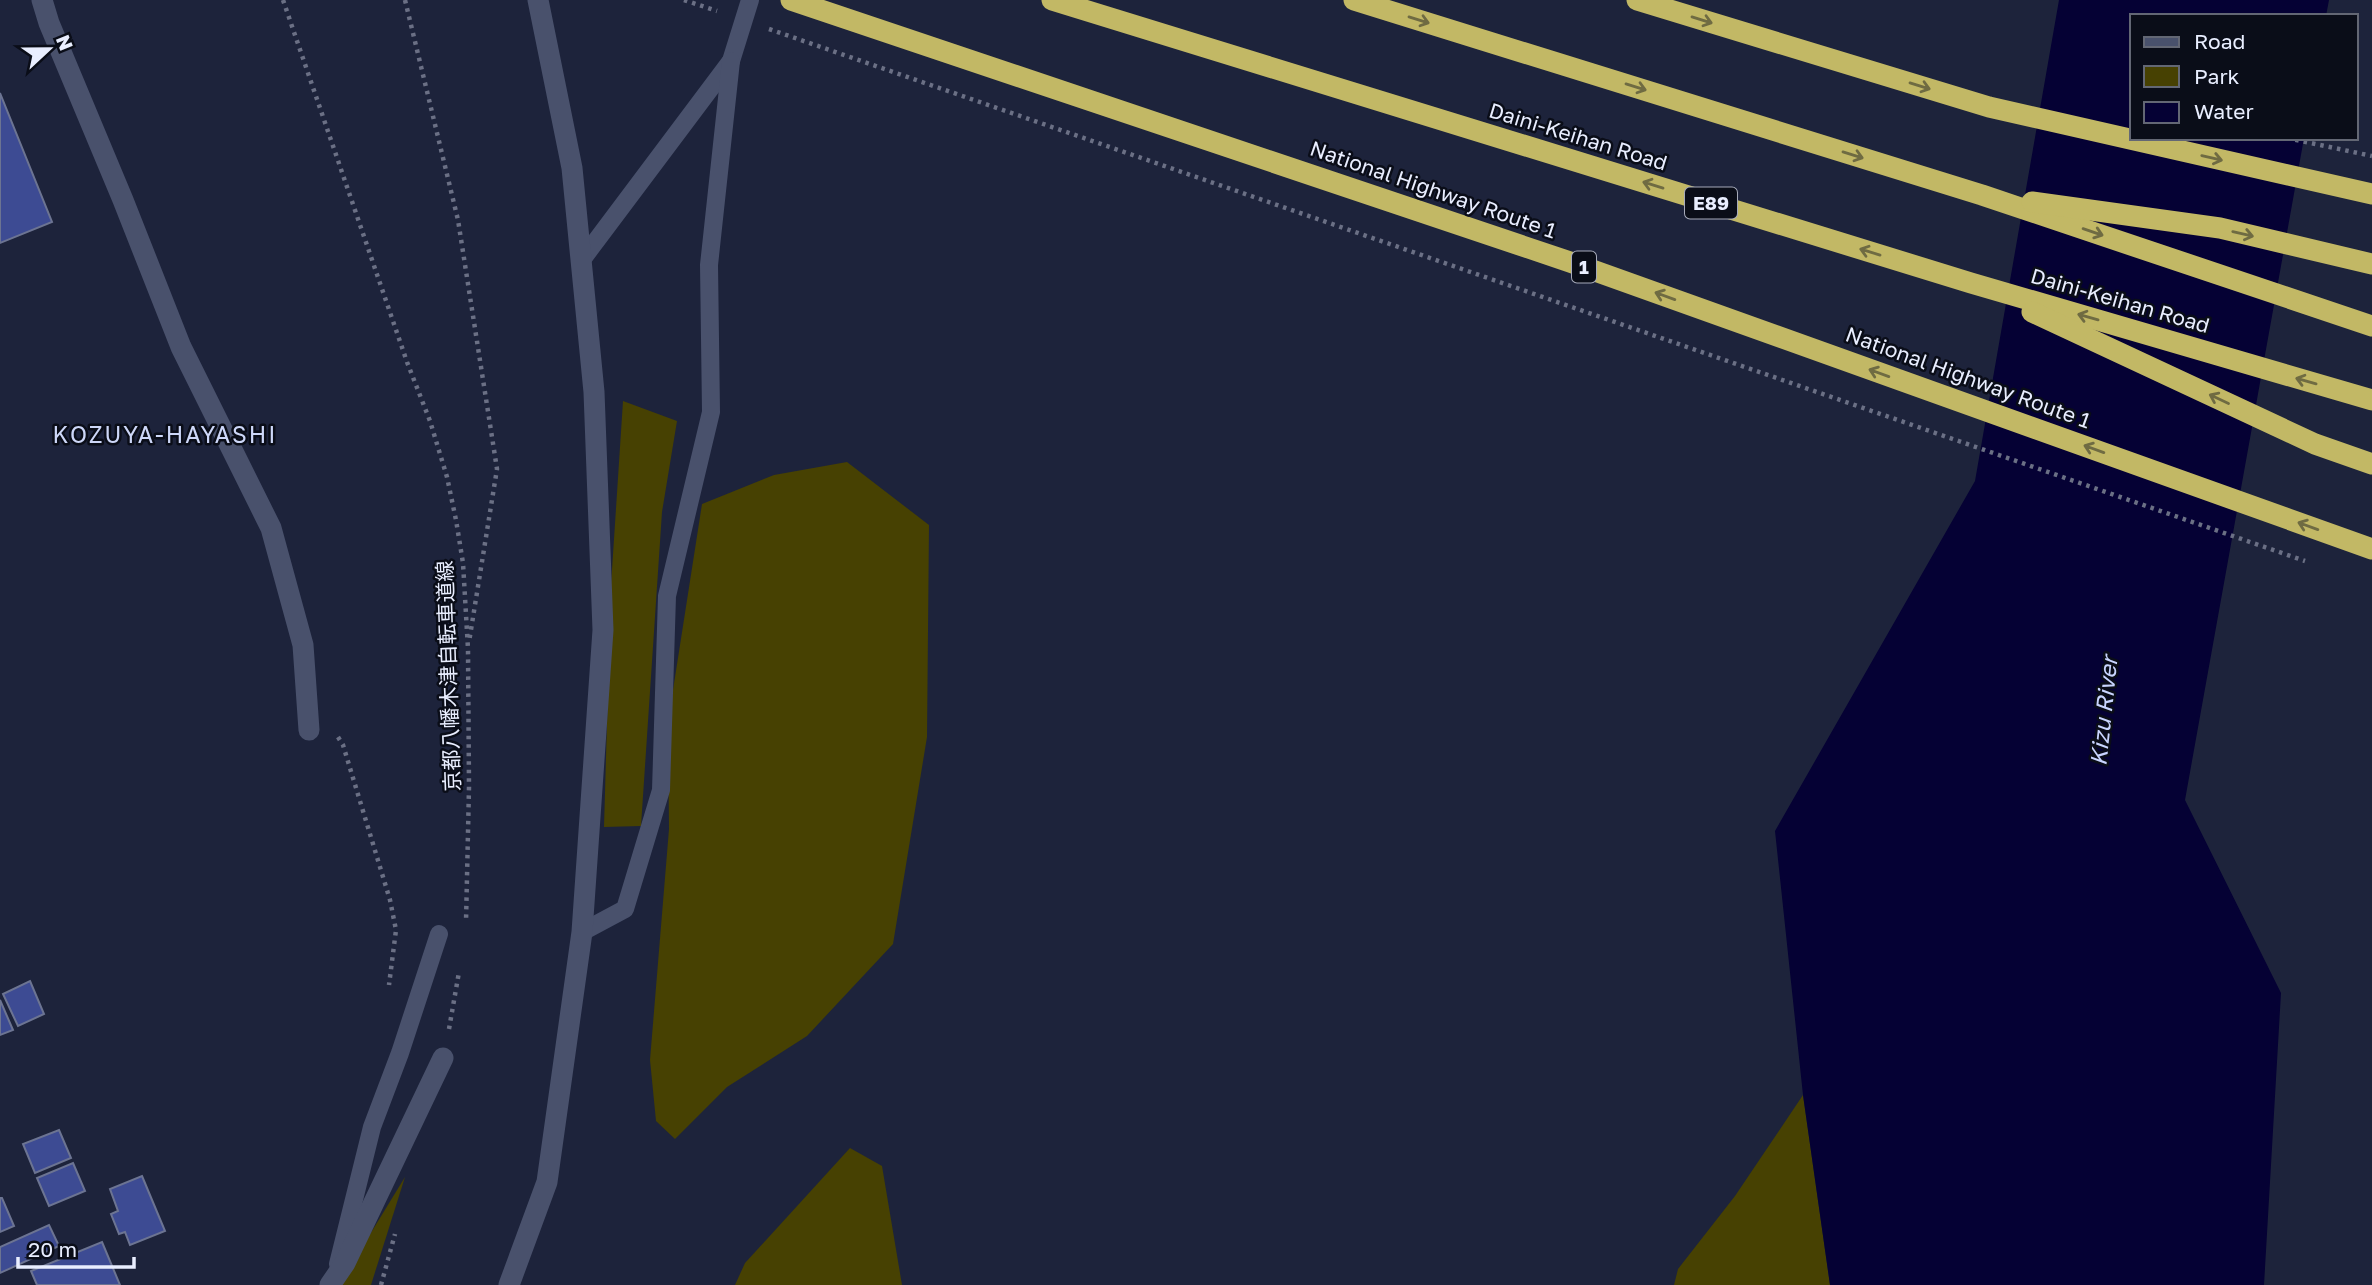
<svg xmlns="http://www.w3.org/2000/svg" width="2372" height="1285" font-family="'Golos Text','Noto Sans JP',sans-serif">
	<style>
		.green { fill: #474102 }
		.water { fill: #050134 }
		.building { fill: #3d4b93; stroke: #6c7492; stroke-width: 2 }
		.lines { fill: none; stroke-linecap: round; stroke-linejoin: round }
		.path { stroke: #6b7085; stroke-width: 4.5; stroke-dasharray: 3.5 5; stroke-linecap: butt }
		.lane { stroke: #49516c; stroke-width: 18 }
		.street { stroke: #49516c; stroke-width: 21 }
		.highway { stroke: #c2b865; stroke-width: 21 }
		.oneway { stroke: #6f6b42 }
		.labels { text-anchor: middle; stroke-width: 5; stroke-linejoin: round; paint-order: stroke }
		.shield { fill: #0a0d18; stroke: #a6aaba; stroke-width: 2 }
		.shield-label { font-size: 19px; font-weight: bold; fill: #e9eeff }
		.street-label { font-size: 21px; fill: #e9eeff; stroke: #0a0d18 }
		.neighbourhood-label { font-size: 23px; letter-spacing: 2px; fill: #cdd7f8; stroke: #0a0d18 }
		.water-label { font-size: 23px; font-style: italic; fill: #c9d5ff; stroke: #0a0d18 }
	</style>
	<rect width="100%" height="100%" fill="#1d233b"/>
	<!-- green -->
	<g class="green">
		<polygon points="623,401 677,421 662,512 641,826 604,827 611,585"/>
		<polygon points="847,462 929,525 927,737 893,944 807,1036 727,1087 675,1139 656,1121 650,1060 669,829 668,722 702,504 774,475"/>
		<polygon points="1803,1095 1830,1285 1674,1285 1678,1269 1735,1196"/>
		<polygon points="850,1148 882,1166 902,1285 735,1285 745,1263"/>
		<polygon points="405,1177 371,1285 339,1285"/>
	</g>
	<!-- water -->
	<polygon class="water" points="2059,0 2329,0 2326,16 2132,16 2132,138 2304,138 2185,800 2281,993 2264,1285 1830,1285 1803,1095 1775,831 1975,481"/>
	<!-- building -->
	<g class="building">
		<polygon points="0,93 52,222 0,243"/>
		<polygon points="30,981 44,1014 18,1026 3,994"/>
		<polygon points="0,1000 13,1030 0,1035"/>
		<polygon points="59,1130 71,1158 35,1173 23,1144"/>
		<polygon points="73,1163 85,1191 49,1206 37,1178"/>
		<polygon points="142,1176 165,1231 130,1245 125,1232 119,1234 111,1214 118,1211 110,1189"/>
		<polygon points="0,1198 2,1198 14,1226 0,1232"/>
		<polygon points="49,1225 59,1246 0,1273 0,1247"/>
		<polygon points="102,1242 120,1285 37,1285 31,1271"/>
	</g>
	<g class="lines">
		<!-- path -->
		<g class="path">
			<polyline points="283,0 407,362 430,421 447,477 456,520 463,563 468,649 469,787 466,922"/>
			<polyline points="405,0 458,220 497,469 469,642"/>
			<polyline points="684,0 717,11"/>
			<polyline points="769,29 2305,561"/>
			<polyline points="2287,138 2372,156"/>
			<polyline points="338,737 343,745 390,900 396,930 389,985"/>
			<polyline points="449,1029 459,972"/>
			<polyline points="381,1285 395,1234"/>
		</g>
		<!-- lane -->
		<g class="lane">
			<polyline points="581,261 731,61 750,0"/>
			<polyline points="582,932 625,909 661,790 667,596 711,412 709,265 731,61"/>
			<polyline points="338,1264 372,1127 400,1053 439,934"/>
		</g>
		<!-- street -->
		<g class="street">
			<polyline points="42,0 49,23 123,200 181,347 271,528 303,645 309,730"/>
			<polyline points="330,1285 345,1263 443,1058"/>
			<polyline points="509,1285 547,1182 582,932 603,630 594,392 572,168 538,0"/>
		</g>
		<!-- highway -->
		<g class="highway">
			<polyline points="791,0 1570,262 2372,549"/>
			<polyline points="1052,0 1971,283 2372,400"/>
			<polyline points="1354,0 1982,195 2372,326"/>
			<polyline points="1637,0 1989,107 2372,194"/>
			<polyline points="2032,202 2220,228 2372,264"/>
			<polyline points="2032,312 2315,444 2372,464"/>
		</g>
	</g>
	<!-- one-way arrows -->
	<defs><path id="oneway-shaft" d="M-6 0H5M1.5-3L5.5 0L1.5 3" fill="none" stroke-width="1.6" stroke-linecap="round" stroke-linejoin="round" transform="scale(1.75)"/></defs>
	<g class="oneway">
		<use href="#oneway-shaft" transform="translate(1419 20) rotate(17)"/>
		<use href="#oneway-shaft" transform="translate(1702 20) rotate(17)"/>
		<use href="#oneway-shaft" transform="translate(1920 86) rotate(17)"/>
		<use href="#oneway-shaft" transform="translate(1636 87) rotate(17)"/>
		<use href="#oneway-shaft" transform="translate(1853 155) rotate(17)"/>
		<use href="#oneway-shaft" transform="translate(2212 158) rotate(13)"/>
		<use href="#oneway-shaft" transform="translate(1653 185) rotate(-163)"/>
		<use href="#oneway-shaft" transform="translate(2093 232) rotate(19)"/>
		<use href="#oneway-shaft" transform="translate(2243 234) rotate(13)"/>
		<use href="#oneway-shaft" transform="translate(1870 252) rotate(-163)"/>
		<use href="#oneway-shaft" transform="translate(1665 296) rotate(-160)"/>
		<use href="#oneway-shaft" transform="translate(2088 317) rotate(-164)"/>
		<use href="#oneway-shaft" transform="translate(1879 373) rotate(-160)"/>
		<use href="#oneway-shaft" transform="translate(2306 381) rotate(-164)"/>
		<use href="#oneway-shaft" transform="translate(2219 399) rotate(-155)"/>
		<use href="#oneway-shaft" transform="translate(2094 449) rotate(-160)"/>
		<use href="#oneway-shaft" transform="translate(2308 526) rotate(-160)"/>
	</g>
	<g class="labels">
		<!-- shield labels -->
		<g class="shield">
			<rect x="1685" y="187.5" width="52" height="31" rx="5"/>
			<rect x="1572" y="251.5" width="24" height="31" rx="5"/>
		</g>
		<g class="shield-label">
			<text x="1711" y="210">E89</text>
			<text x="1584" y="274">1</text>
		</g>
		<!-- street labels -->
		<g class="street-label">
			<text transform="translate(1578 137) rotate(17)" y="7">Daini-Keihan Road</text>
			<text transform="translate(1433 190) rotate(19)" y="7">National Highway Route 1</text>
			<text transform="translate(2120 301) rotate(16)" y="7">Daini-Keihan Road</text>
			<text transform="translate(1968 378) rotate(20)" y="7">National Highway Route 1</text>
			<text transform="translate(449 676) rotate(-92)" y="7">京都八幡木津自転車道線</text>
		</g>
		<!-- neighbourhood labels -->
		<g class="neighbourhood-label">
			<text x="165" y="443">KOZUYA-HAYASHI</text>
		</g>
		<!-- water labels -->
		<g class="water-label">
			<text transform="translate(2104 711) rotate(-84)" y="8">Kizu River</text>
		</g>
	</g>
	<!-- legend -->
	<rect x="2130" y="14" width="228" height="126" fill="#0a0d18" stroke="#636774" stroke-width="2"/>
	<rect x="2144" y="37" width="35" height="10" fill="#49516c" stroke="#636774" stroke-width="2"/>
	<text x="2194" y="49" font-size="21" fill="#e9eeff">Road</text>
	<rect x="2144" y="66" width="35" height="21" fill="#474102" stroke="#636774" stroke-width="2"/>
	<text x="2194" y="84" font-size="21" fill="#e9eeff">Park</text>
	<rect x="2144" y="102" width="35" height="21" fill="#050134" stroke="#636774" stroke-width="2"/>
	<text x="2194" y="119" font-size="21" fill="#e9eeff">Water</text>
	<!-- north arrow -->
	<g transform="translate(49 49) rotate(68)" stroke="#0a0d18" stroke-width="5" paint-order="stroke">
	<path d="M0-5L12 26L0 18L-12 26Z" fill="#e9eeff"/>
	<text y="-10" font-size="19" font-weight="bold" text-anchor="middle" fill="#e9eeff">N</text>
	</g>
	<!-- scale -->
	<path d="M18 1257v10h116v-10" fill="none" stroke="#e9eeff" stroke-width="3.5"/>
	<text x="28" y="1257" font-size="21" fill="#e9eeff" stroke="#0a0d18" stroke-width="5" paint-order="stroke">20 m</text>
</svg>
